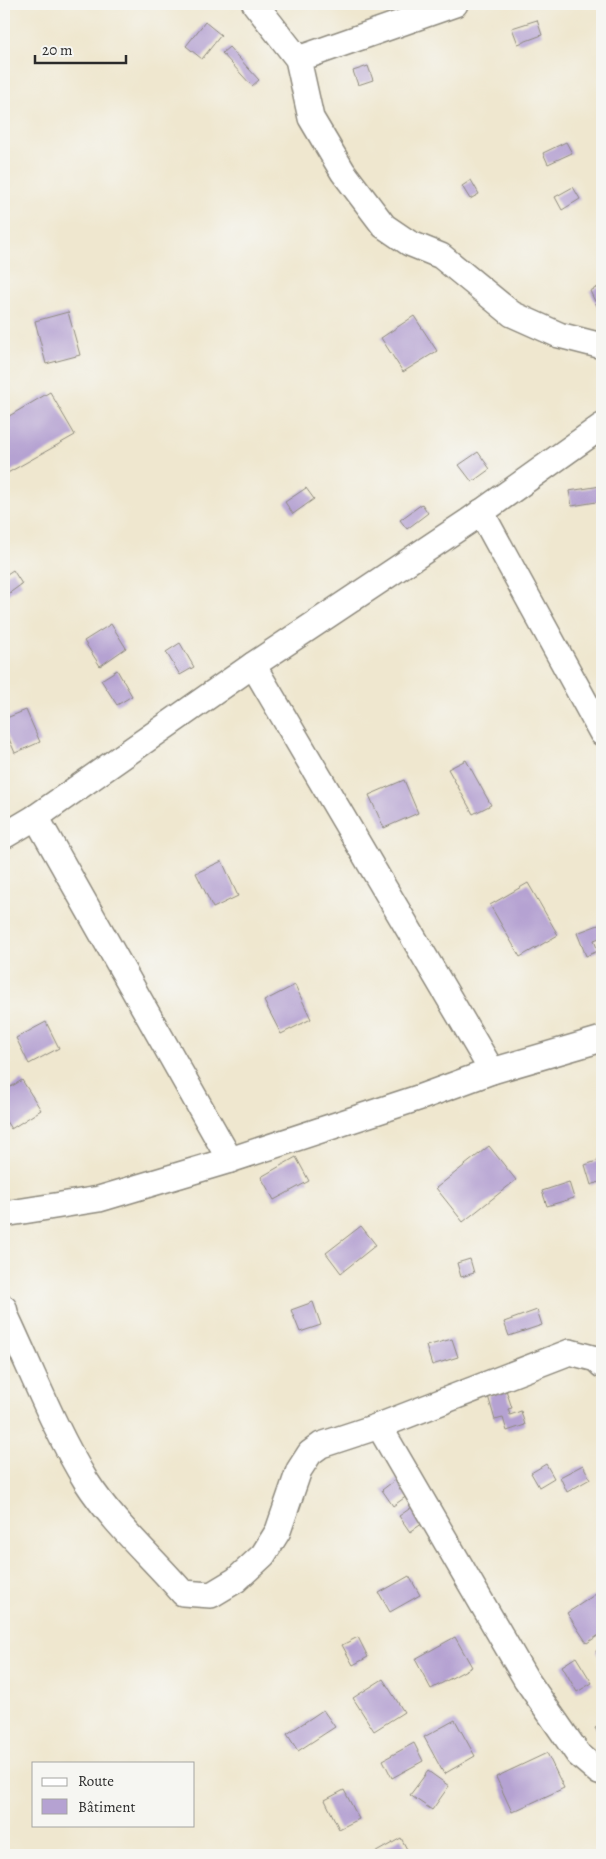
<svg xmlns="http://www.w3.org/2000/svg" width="606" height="1859" font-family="Alegreya,serif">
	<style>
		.building { fill: #b5a2d2 }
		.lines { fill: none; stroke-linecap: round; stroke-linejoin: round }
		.street-casing { stroke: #8d897d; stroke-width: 28 }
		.street { stroke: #fff; stroke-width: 25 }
	</style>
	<rect width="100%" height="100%" fill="#f6f6f2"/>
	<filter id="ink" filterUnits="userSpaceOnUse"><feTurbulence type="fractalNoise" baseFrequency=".02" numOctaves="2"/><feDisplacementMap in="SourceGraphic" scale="10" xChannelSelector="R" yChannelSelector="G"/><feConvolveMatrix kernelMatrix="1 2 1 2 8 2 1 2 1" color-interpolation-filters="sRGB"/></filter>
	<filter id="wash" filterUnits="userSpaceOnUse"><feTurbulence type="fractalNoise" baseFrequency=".0096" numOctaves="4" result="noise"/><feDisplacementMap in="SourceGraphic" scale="20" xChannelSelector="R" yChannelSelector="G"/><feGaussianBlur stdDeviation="1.12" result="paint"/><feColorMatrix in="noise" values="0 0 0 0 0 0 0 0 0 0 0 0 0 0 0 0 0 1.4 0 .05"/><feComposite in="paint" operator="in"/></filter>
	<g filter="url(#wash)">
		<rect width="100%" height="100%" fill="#efe7cf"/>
		<g id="blocks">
			<!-- building -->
			<g class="building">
				<polygon points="537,20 542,35 518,44 512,28"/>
				<polygon points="205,22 221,35 202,59 186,46"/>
				<polygon points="229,47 259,80 252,86 222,53"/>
				<polygon points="368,66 373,80 358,85 353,71"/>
				<polygon points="566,142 572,153 548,164 543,153"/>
				<polygon points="471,180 479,194 470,199 462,186"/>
				<polygon points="573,187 580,199 562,210 555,197"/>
				<polygon points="602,285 602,316 590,291"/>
				<polygon points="68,312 80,355 46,364 35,321"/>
				<polygon points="414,316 437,351 403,372 381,338"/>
				<polygon points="50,392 75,435 4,475 4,419"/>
				<polygon points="478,452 490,469 472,482 459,465"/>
				<polygon points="601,486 602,501 572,506 569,491"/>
				<polygon points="306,488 314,499 293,514 285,502"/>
				<polygon points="422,504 428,513 407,529 400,520"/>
				<polygon points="13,570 22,584 4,597 4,576"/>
				<polygon points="111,624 126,648 100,666 84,641"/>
				<polygon points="180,643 194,667 180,675 166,652"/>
				<polygon points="117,670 132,696 117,705 101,680"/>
				<polygon points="26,710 40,742 15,753 4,727 4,719"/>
				<polygon points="466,760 491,805 473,814 448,769"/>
				<polygon points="404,780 418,813 384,828 369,795"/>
				<polygon points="222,861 238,896 213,908 196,873"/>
				<polygon points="528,883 558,935 520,957 490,905"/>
				<polygon points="601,924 602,937 594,940 598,951 586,956 577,933"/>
				<polygon points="295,985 311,1019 281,1034 264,1001"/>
				<polygon points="46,1022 59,1048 29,1064 16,1038"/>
				<polygon points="22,1080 41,1110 11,1129 4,1118 4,1091"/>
				<polygon points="489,1146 516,1180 463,1222 436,1188"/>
				<polygon points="296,1157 309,1181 274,1200 261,1177"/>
				<polygon points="602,1159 602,1181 591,1185 585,1165"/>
				<polygon points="569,1182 574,1198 547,1206 542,1191"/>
				<polygon points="361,1226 376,1245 341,1273 326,1253"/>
				<polygon points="470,1259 474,1273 461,1277 457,1263"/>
				<polygon points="313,1302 321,1325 300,1332 291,1310"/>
				<polygon points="537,1310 542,1325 509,1336 504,1322"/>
				<polygon points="452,1339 458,1357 432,1365 426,1346"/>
				<polygon points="506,1390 512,1408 508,1409 510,1415 521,1411 525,1425 507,1431 503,1418 495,1420 488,1396"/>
				<polygon points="546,1464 554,1478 539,1487 531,1473"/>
				<polygon points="583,1465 590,1479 567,1492 560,1477"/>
				<polygon points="399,1477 411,1493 393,1506 382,1490"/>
				<polygon points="415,1505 426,1521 410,1532 399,1516"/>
				<polygon points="409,1576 420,1595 390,1612 379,1593"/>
				<polygon points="602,1590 602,1633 587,1643 567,1613"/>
				<polygon points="358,1637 368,1657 353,1665 342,1645"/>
				<polygon points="455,1637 472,1667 431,1689 415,1659"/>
				<polygon points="602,1647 602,1663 596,1651"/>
				<polygon points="576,1657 592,1683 577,1692 562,1666"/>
				<polygon points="383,1679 404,1712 374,1731 353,1698"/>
				<polygon points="323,1710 335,1727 298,1751 287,1734"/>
				<polygon points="455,1720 475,1756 444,1774 424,1737"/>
				<polygon points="602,1724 602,1740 595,1728"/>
				<polygon points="414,1743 423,1761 392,1778 383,1760"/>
				<polygon points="547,1753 564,1788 512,1812 496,1777"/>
				<polygon points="428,1771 449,1786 432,1810 410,1795"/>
				<polygon points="344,1790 359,1819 339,1829 325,1800"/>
				<polygon points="401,1838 410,1855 371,1855"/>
			</g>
		</g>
	</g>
	<g filter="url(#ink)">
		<use href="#blocks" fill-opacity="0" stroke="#8d897d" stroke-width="1"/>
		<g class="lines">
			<!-- street casing -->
			<g class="street-casing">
				<g id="street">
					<polyline points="255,4 298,59 311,118 343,172 384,226 409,243 441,256 512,314 559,335 602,346"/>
					<polyline points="298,59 455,4"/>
					<polyline points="481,512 602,733"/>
					<polyline points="253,665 492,1071"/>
					<polyline points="36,817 230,1160"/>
					<polyline points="4,836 36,817 253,665 469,521 602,426"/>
					<polyline points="4,1214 99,1199 230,1160 421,1097 492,1071 602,1039"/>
					<path d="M 4,1308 L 6,1316 C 31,1369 55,1431 86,1481 C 113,1523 151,1556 183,1593 L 211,1595 L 236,1580 L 263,1555 L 278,1531 L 299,1470 L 310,1453 L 321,1445 L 379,1426 L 570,1352 L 596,1359 L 602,1365"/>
					<polyline points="379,1426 526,1679 578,1754 599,1772 602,1772"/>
				</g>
			</g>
			<!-- street -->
			<use href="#street" class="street"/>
		</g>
	</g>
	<!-- margin -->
	<rect width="606" height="1859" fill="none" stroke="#f6f6f2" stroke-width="20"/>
	<!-- legend -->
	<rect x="32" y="1762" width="162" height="65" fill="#f6f6f2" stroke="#a5a5a2"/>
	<rect x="42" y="1778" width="25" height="8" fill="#ffffff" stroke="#a5a5a2"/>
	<text x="78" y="1786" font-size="15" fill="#2b2b2b">Route</text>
	<rect x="42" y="1799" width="25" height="15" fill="#b5a2d2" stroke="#a5a5a2"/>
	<text x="78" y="1812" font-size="15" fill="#2b2b2b">Bâtiment</text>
	<!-- scale -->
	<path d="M35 55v8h91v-8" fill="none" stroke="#2b2b2b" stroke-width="2.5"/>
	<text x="42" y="55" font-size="15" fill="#2b2b2b" stroke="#f6f6f2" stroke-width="4" paint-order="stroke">20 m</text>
</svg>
